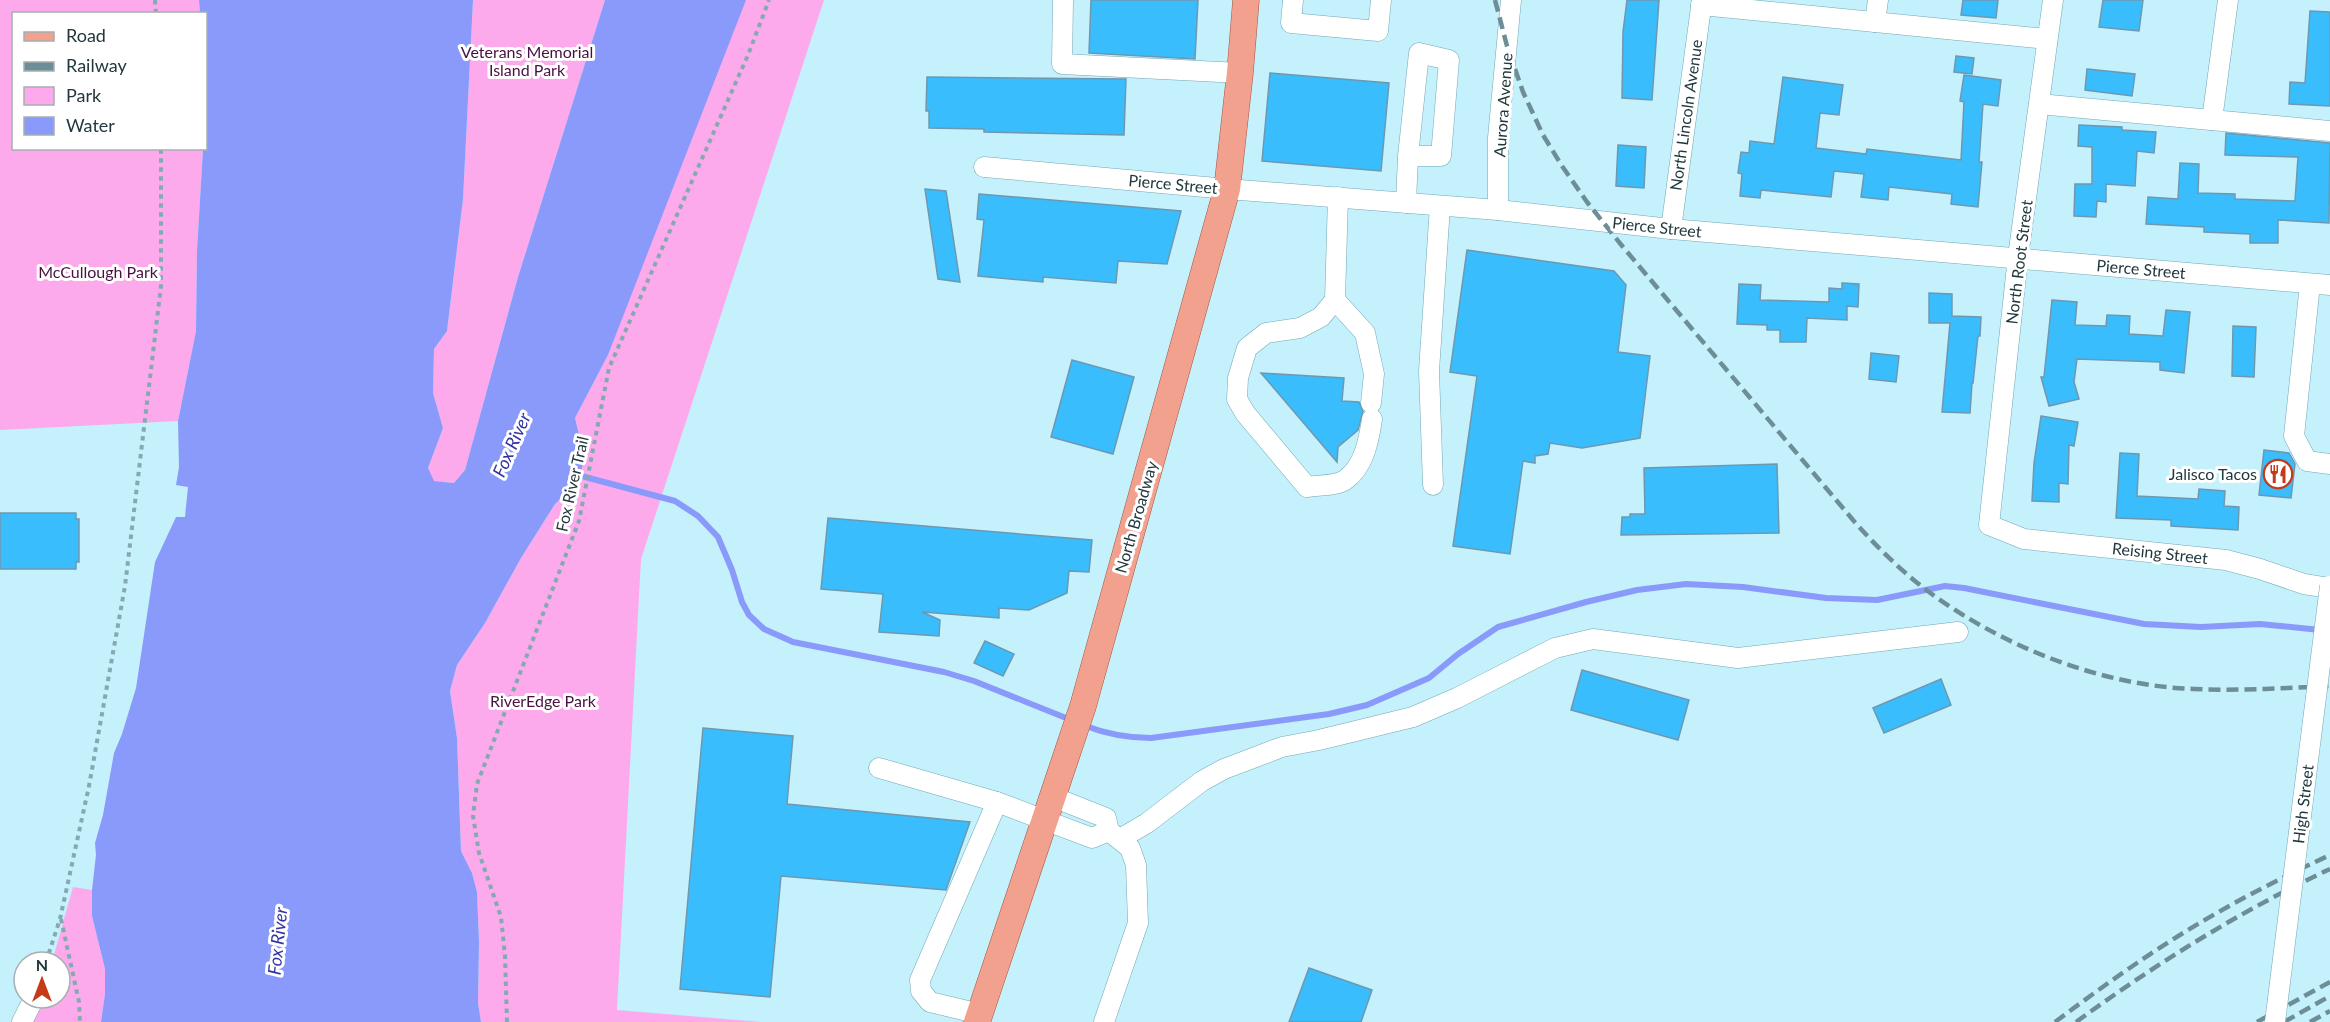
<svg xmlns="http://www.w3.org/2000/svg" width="2330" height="1022" font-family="Lato,sans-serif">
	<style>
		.green { fill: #fcaaeb }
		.water { fill: #899afb }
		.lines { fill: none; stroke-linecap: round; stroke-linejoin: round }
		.stream { stroke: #899afb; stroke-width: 6 }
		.building { fill: #3abdfc; stroke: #6d98b1; stroke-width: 1.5 }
		.minor-casing { stroke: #71a8b5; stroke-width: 21 }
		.major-casing { stroke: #a45441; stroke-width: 27 }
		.path { stroke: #85a9b2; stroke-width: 4; stroke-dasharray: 4.5 4.5; stroke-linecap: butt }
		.minor { stroke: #fff; stroke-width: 20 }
		.major { stroke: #f2a18e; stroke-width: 26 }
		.rail { stroke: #6d8e96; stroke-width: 4.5; stroke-dasharray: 12 6; stroke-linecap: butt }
		.minor-bridge-casing { stroke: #71a8b5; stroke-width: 21; stroke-linecap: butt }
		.minor-bridge { stroke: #fff; stroke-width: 20 }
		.labels { text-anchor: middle; stroke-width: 6; stroke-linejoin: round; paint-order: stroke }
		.park-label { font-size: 16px; fill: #481140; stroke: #fff }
		.street-label { font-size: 16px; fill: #21383d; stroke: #fff }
		.poi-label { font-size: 16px; fill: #21383d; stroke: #fff; text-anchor: end }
		.water-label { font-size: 18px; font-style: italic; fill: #3234a1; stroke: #fff }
	</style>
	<rect width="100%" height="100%" fill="#c4f1fc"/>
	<!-- green -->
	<g class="green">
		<polygon points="0,0 199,0 200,13 14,14 14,148 203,149 197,251 196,331 178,421 0,430"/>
		<polygon points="473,0 605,0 518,277 465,470 454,483 433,481 428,468 443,428 433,393 434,349 447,331 463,199"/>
		<polygon points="738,0 824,0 641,559 617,1010 761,1022 481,1022 478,1003 479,942 477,892 472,873 461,851 457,738 450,691 457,665 485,623 521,558 555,504 565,495 580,439 575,418 608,355"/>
		<polygon points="73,887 92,890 92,916 105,969 105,994 101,1022 32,1022 42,998 60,998 60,962 52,962"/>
	</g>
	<!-- water -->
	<polygon class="water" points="199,0 473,0 463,199 447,331 434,349 433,393 443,428 428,468 434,481 454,483 465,470 518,277 605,0 746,0 608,355 575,418 580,439 586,448 577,492 565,495 555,504 521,558 485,623 457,665 450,691 457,738 461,851 472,873 477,892 479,942 478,1003 481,1022 101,1022 105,994 105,969 92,916 92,890 96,855 95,843 103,815 114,753 122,734 136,688 155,562 176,517 185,517 188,487 176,485 179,467 178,421 196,331 197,251 203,149 206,148 206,14 200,13"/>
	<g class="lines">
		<!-- stream -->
		<g class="stream">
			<polyline points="574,474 675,501 698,516 718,537 732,570 742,602 749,615 764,629 793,642 944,672 974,681 1071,720"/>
			<path d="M 1083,725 C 1106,734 1126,738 1151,738 L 1329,714 L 1367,705 L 1429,678 L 1458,654 L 1498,627 L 1586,602 L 1637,590 L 1686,584 L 1743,587 L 1826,598 L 1877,600 L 1945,586 L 1964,588 L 2144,624 L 2201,627 L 2260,624 L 2320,630"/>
		</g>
	</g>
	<!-- building -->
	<g class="building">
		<polygon points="1091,0 1198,0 1195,59 1089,53"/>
		<polygon points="1627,0 1659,0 1652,100 1622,98 1623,32"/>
		<polygon points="1963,0 1998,0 1996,18 1961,15"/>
		<polygon points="2103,0 2143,0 2139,31 2099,27"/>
		<polygon points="2310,11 2330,12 2330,106 2289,104 2290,82 2305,83"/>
		<polygon points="1956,56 1974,58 1972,74 1954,72"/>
		<polygon points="2087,69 2135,74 2132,96 2085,90"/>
		<polygon points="1270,73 1389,83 1381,171 1262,161"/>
		<polygon points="1964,75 2001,80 1998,106 1983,104 1979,162 1982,162 1978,207 1951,204 1952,194 1889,187 1888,200 1861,197 1864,174 1834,171 1831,197 1761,190 1760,198 1740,196 1742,174 1738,173 1741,152 1749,153 1750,141 1774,144 1783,77 1843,85 1839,115 1820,113 1816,148 1866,154 1867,149 1961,160 1964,102 1960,101"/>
		<polygon points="927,77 1126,79 1124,135 984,132 984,129 929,128 929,111 926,111"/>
		<polygon points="2079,125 2122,127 2122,130 2156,132 2154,153 2137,151 2135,186 2106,184 2106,202 2097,201 2096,217 2074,216 2075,184 2092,184 2092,147 2078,146"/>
		<polygon points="2226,133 2330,143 2329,223 2278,220 2278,243 2250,243 2250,234 2204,232 2204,227 2146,224 2148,197 2178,199 2180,163 2199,164 2198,193 2235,194 2235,199 2295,201 2298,157 2225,155"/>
		<polygon points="1618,145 1646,147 1644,188 1616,186"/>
		<polygon points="925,189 946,191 960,282 938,279"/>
		<polygon points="979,194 1181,211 1167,264 1118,261 1116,283 1043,277 1043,282 978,276 984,220 977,219"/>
		<polygon points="1467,250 1614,271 1626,285 1618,352 1650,356 1640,438 1582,448 1550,443 1548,454 1535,456 1535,463 1523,461 1510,554 1453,546 1477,376 1450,372"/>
		<polygon points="1842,283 1859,284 1858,307 1847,306 1847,320 1807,318 1806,342 1780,342 1780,330 1767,330 1767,325 1737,324 1739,284 1761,285 1760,300 1829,302 1829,288 1842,289"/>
		<polygon points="1929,293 1952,294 1952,316 1981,317 1980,336 1978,336 1973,383 1972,383 1970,413 1942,412 1950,323 1929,323"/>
		<polygon points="2052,300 2077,302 2075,325 2106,326 2107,315 2130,316 2129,334 2163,336 2166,310 2190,312 2184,373 2160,370 2160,362 2077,359 2074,382 2079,399 2049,406 2041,377 2044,377"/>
		<polygon points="2233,326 2256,327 2254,377 2232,376"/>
		<polygon points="1871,353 1899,356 1896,382 1869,379"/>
		<polygon points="1072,360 1134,377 1113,454 1051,437"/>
		<polygon points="1261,373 1344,378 1342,401 1359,402 1363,411 1358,430 1338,447 1337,462"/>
		<polygon points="2041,416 2078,422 2074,446 2069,445 2068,484 2059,483 2059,502 2032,501 2034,463"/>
		<polygon points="2264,450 2289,453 2295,464 2291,498 2259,495"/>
		<polygon points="2120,453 2139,454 2137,496 2198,499 2199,489 2225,491 2224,506 2239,507 2238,530 2171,526 2171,520 2116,518"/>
		<polygon points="1777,464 1779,533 1621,535 1622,517 1630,517 1630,514 1645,514 1644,468"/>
		<polygon points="0,513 76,513 76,519 79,519 79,562 76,562 76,569 0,569"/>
		<polygon points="828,518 1092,540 1089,572 1069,571 1067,593 1029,610 999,608 999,618 922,612 940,620 939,636 879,632 883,594 821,589"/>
		<polygon points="985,641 1014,654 1003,676 974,663"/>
		<polygon points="1582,670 1689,700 1678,740 1571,710"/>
		<polygon points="1941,679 1951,705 1884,733 1873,708"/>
		<polygon points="703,728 793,736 787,804 970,822 946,890 781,876 770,997 680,989"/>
		<polygon points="1309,968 1372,990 1361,1022 1289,1022"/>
	</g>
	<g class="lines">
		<!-- minor casing -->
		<g class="minor-casing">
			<g id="minor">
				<polyline points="1063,0 1062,64 1240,73"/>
				<polyline points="1293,0 1291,23 1378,31 1381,0"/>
				<polyline points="2053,0 2018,257 1989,525 2024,539 2226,560 2260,569 2304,584 2330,588"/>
				<polyline points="1701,5 2047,39"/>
				<polyline points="1875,22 1878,0"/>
				<polyline points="2039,104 2330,131"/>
				<polyline points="2212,120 2228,0"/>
				<polyline points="984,167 1227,189 1498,210 1671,229 2330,285"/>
				<polyline points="1338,197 1335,300 1365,333 1374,374 1371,403"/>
				<polyline points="1406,203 1408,156 1419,53 1449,60 1441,156 1408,156"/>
				<polyline points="1498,210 1498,138 1511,0"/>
				<polyline points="1671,229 1702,0"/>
				<polyline points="2310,284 2294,436 2307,461 2330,464"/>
				<path d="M 1335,300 L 1321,317 L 1300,328 L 1266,333 L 1247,348 L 1238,378 L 1237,399 L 1245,413 L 1307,487 C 1317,485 1337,486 1345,480 C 1364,467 1369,440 1372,419"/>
				<polyline points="1433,485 1429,371 1440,206"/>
				<polyline points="879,768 997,802 920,980 921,991 930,1002 980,1014"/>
				<polyline points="1053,797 1106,818 1109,831 1130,848 1136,865 1138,923 1104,1022"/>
				<polyline points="997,802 1092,838 1109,831"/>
				<polyline points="1120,839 1147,823 1202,781 1224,769 1282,747 1319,740 1413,717 1457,698 1555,648 1593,639 1738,658 1958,632"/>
				<polyline points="22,1022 32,1002"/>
			</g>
		</g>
		<!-- major casing -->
		<g class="major-casing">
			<polyline id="major" points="977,1022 1083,706 1227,189 1240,73 1246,0"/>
		</g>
		<!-- path -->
		<g class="path">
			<polyline points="155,0 156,14"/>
			<polyline points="61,919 79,1002 80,1022"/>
			<polyline points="46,962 60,919 89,786 125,586 161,286 161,148"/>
			<polyline points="507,1022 505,956 501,917 479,853 473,816 477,784 579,521 609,368 748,55 769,0"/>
		</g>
		<!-- minor -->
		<use href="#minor" class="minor"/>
		<!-- major -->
		<use href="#major" class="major"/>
		<!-- rail -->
		<g class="rail">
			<path d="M 1495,0 L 1507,46 L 1523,92 L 1543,135 L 1562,166 L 1587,202 L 1623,247 L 1853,520 C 1875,545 1898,568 1925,589 C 1999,645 2100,686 2194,689 C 2239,691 2285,688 2330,686"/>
			<path d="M 2055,1022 C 2082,1002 2109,982 2137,963 C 2198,921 2263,886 2330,855"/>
			<path d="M 2076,1022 C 2156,964 2240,911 2330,869"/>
			<polyline points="2257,1022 2330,982"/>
			<polyline points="2284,1022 2330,996"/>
			<polyline points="2310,1022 2330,1011"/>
		</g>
		<!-- minor-bridge casing -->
		<g class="minor-bridge-casing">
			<polyline id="minor-bridge" points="2275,1022 2330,586"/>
		</g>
		<!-- minor-bridge -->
		<use href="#minor-bridge" class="minor-bridge"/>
	</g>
	<!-- icons -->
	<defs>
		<g id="restaurant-ring" transform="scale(1.5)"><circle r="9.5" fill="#fff" stroke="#c53b18" stroke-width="1.5"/><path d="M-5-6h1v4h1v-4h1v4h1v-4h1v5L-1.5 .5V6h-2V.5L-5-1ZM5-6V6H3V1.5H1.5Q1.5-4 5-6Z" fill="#c53b18"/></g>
	</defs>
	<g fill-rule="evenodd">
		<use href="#restaurant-ring" x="2278" y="474"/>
	</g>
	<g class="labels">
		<!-- park labels -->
		<g class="park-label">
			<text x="527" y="58">Veterans Memorial<tspan x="527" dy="18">Island Park</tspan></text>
			<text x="98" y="278">McCullough Park</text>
			<text x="543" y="707">RiverEdge Park</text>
		</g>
		<!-- street labels -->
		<g class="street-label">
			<text transform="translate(1503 105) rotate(-86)" y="6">Aurora Avenue</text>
			<text transform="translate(1686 115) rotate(-82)" y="6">North Lincoln Avenue</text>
			<text transform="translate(1173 184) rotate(5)" y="6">Pierce Street</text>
			<text transform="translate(1657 227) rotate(6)" y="6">Pierce Street</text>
			<text transform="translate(2019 262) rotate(-83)" y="6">North Root Street</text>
			<text transform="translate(2141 269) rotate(5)" y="6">Pierce Street</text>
			<text transform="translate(572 484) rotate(-77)" y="6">Fox River Trail</text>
			<text transform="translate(1136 517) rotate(-74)" y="6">North Broadway</text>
			<text transform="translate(2160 553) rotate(6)" y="6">Reising Street</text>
			<text transform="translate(2303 804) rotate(-83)" y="6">High Street</text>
		</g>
		<!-- poi labels -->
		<g class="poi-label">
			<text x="2257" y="480">Jalisco Tacos</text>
		</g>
		<!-- water labels -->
		<g class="water-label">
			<text transform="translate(512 445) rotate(-66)" y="6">Fox River</text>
			<text transform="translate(278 941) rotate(-84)" y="6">Fox River</text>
		</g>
	</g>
	<!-- legend -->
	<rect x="12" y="12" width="195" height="138" fill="#ffffff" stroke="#a6afb1" stroke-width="1.5"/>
	<rect x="24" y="32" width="30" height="9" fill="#f2a18e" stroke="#a6afb1" stroke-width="1.5"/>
	<text x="66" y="42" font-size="18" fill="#21383d">Road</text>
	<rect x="24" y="62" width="30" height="9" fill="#6d8e96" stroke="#a6afb1" stroke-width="1.5"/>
	<text x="66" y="72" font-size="18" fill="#21383d">Railway</text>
	<rect x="24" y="87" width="30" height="18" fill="#fcaaeb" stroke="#a6afb1" stroke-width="1.5"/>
	<text x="66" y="102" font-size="18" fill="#21383d">Park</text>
	<rect x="24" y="117" width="30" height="18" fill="#899afb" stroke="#a6afb1" stroke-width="1.5"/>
	<text x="66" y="132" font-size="18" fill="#21383d">Water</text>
	<!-- north arrow -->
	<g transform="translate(42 980)"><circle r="28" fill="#ffffff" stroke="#a6afb1" stroke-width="1.5"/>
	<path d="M0-4.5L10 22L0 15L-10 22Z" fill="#c53b18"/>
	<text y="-9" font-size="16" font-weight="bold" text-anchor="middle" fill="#21383d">N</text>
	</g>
</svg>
